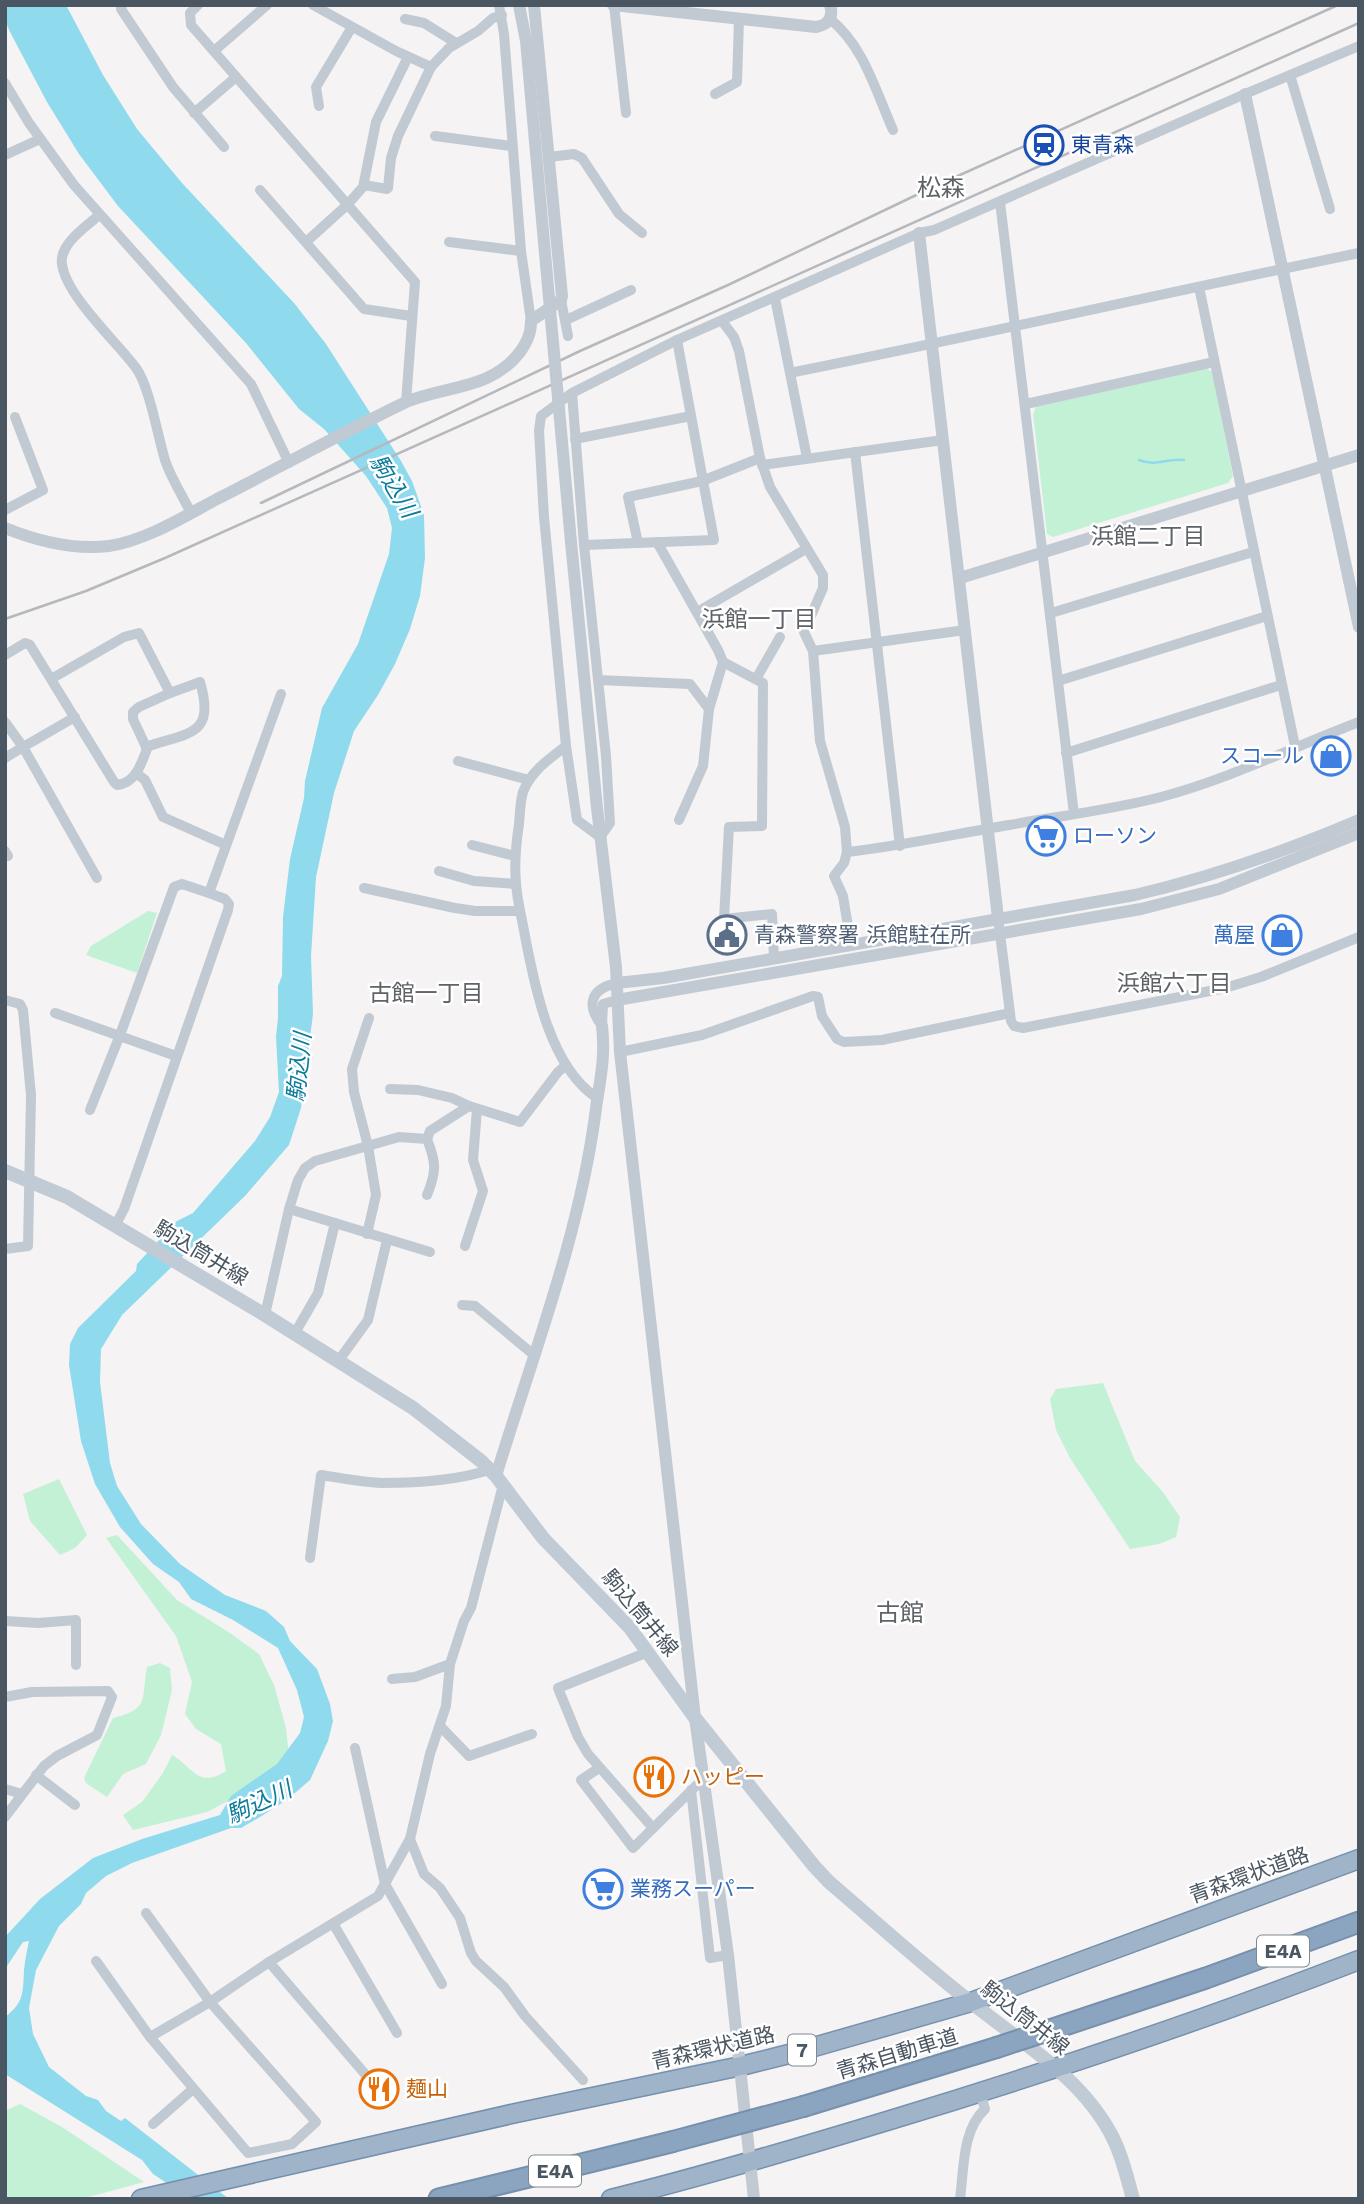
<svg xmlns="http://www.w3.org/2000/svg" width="1364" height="2204" font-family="'Work Sans','Noto Sans JP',sans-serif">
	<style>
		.green { fill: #c3f1d5 }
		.water { fill: #90daee }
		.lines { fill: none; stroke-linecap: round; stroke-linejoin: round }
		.stream { stroke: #90daee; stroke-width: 2.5 }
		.trunk-casing { stroke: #7690ad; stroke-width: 21 }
		.motorway-casing { stroke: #7690ad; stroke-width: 23 }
		.minor { stroke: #c1cad2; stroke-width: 10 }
		.tertiary { stroke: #c1cad2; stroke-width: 12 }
		.secondary { stroke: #c1cbd6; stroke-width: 14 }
		.trunk { stroke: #9fb4c9; stroke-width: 18 }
		.motorway { stroke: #8ba5c1; stroke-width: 19 }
		.rail { stroke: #b5b8bd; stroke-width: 2.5 }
		.motorway-bridge-casing { stroke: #7690ad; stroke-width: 23; stroke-linecap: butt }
		.tertiary-bridge { stroke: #c1cad2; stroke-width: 12 }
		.motorway-bridge { stroke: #8ba5c1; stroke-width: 19 }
		.labels { text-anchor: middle; stroke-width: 5; stroke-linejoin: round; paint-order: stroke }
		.shield { fill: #fff; stroke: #808990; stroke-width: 2 }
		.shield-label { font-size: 19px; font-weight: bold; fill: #4a5661 }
		.transit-label { font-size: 21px; fill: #164399; stroke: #fff; text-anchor: start }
		.shop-label { font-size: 21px; fill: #366cbe; stroke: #fff; text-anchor: end }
		.service-label { font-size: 21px; fill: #4e5e75; stroke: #fff; text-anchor: start }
		.street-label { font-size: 21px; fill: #4a5661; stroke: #fff }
		.food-label { font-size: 21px; fill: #c56008; stroke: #fff; text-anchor: start }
		.water-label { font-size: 23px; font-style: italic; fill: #0c7c9b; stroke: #fff }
		.neighbourhood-label { font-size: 23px; fill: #5f6368; stroke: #fff }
		.quarter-label { font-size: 24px; fill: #5f6368; stroke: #fff }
	</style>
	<rect width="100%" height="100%" fill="#f5f3f3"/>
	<!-- green -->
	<g class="green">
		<polygon points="1206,368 1212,372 1233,476 1228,483 1053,537 1047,534 1033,414 1036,407"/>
		<polygon points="148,911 157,913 137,973 86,955 91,946"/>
		<polygon points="1103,1383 1135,1461 1162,1491 1180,1517 1176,1537 1159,1544 1130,1549 1070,1458 1056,1430 1050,1399 1056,1389"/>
		<polygon points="59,1479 87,1535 75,1548 60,1555 30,1521 23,1494"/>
		<path d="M 117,1535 L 177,1600 L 230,1633 L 259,1654 L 274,1685 L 286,1728 L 289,1756 L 269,1779 L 207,1812 L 133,1830 L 123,1815 L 142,1802 L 163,1773 L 172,1755 C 193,1767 198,1789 226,1771 L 221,1744 L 196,1729 L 185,1714 L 192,1682 L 176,1636 L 106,1538 Z"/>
		<path d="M 160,1663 L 170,1668 L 172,1690 L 161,1735 L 146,1764 L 123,1774 L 107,1797 L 86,1783 L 84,1778 L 113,1718 C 150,1709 141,1700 147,1667 Z"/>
		<polygon points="20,2104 62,2127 144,2182 81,2199 5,2199 5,2111"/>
	</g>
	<!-- water -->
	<path class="water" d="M 5,5 L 66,5 L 103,75 L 137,129 L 182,183 L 294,303 L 326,344 L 401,461 L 412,481 L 424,515 L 425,558 L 420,596 L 410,629 L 395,664 L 378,695 L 354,731 L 334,793 L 316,877 L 311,956 L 313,1014 L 301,1108 L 289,1145 L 245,1196 L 122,1315 L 101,1349 L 100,1382 L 110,1463 L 117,1486 L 141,1524 L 180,1564 L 225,1595 L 266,1611 L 284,1627 L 290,1641 L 317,1669 L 330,1704 L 333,1721 L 328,1741 L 310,1780 L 288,1799 L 260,1817 L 241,1828 L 231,1828 L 132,1863 L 106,1876 L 86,1893 L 81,1904 L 59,1926 L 36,1970 L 29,2008 L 33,2034 L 49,2067 L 86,2096 L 98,2100 L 106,2111 L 121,2121 L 125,2118 L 229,2199 L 191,2199 L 153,2174 L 142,2160 L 5,2074 L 5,2017 C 24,2003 23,1992 24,1970 C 25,1960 27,1950 29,1941 L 23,1942 L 5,1969 L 5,1937 L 40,1899 L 93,1858 L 142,1839 L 220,1815 L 231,1796 L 277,1764 L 300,1733 L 304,1717 L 297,1690 L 278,1648 L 233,1620 L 191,1599 L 179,1582 L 153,1564 L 120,1527 L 95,1484 L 81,1441 L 69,1365 L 70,1344 L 78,1328 L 136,1271 L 137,1264 L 177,1221 L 193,1213 L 255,1141 L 270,1117 L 279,1092 L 276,1037 L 278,1018 L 278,986 L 282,976 L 283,917 L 290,859 L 304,798 L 305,781 L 322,708 L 358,644 L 389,554 L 392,528 L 387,508 L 366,476 L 324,429 L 299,409 L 246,343 L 118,206 L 79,154 L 47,102 L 10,32 L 5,20 Z"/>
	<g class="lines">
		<!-- stream -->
		<path class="stream" d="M 1139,460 C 1157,467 1166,458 1184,460"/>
		<!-- trunk casing -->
		<g class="trunk-casing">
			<g id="trunk">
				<polyline points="141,2199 516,2113 741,2066 793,2053 971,2002 1359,1859"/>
				<path d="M 611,2199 C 704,2176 795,2149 887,2121 C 1046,2073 1204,2020 1359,1960"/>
			</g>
		</g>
		<!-- motorway casing -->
		<g class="motorway-casing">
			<g id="motorway">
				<polyline points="1053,2029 1206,1978 1359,1922"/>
				<polyline points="805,2106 995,2048"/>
				<polyline points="439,2199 671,2142"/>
			</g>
		</g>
		<!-- minor -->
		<g class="minor">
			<polyline points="122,5 121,9 173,87 224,147"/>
			<polyline points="198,5 190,13 191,25 415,282 406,402"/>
			<polyline points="313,5 396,51 431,67 449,48 478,31 493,18 502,15"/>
			<polyline points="499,5 504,34 521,251 531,321"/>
			<polyline points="614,5 626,113"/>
			<polyline points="405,19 424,23 456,43"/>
			<path d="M 830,19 C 864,46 876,92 893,130"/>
			<polyline points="214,51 267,5"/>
			<polyline points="1290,75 1330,209"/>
			<polyline points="5,83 29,123 74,185 251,384 289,463"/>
			<polyline points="715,94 737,82 739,19"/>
			<polyline points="319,106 316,87 352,27"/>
			<polyline points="194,113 236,77"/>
			<polyline points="435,136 511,146"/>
			<polyline points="5,155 40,139"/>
			<polyline points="549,157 574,154 582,158 619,214 642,233"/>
			<polyline points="364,185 387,189 388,188 391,158 398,136 431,67"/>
			<polyline points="260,190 364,309 411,316"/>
			<polyline points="1000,202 1074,814"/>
			<path d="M 99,215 C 86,227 59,244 62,264 C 66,296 117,342 136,368 C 149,385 158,437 165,460 C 171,478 182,495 191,513"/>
			<polyline points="306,242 347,205 363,187 376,122 408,57"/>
			<polyline points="449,242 521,251"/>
			<polyline points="1199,287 1295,746"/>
			<polyline points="775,298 807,458"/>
			<polyline points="561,300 568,336"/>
			<polyline points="566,320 631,290"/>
			<polyline points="722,321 734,337 739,351 760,458 770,487 823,575 823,588 804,632 813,651 820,741 845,827 847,852 844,863 834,876 843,896 851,945"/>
			<path d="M 790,373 C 980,335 1169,292 1359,253"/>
			<polyline points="572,393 584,545 606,756 610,823 600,837 577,820 566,746 544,517 539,431 541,416 572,393 677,340 919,233 934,230 1245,94 1359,46"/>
			<polyline points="1026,404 1214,362"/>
			<polyline points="575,439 691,416"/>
			<polyline points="855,452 900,846"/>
			<polyline points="762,465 943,440"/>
			<polyline points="5,510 43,490 15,417"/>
			<polyline points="657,542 718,650 723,662 709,709 703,766 679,820"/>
			<polyline points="638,543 628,497 702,481 760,458"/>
			<polyline points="584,545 714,540 677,340"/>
			<polyline points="697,612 806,549"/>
			<polyline points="1051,613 1253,552"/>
			<polyline points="813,651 965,630"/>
			<path d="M 5,655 L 25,643 L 30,645 L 114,782 L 117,785 C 136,783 141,764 147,749 L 133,719 L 133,712 L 139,707 L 170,693 L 139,633 L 124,637 L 51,679"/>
			<polyline points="723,662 763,683 762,826 729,827 724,919 772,914 774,958"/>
			<polyline points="756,679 780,637"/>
			<polyline points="598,680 690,684 709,709"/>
			<polyline points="1058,681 1267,616"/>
			<polyline points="75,717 23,747 97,878"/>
			<polyline points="5,722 23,747 5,758"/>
			<path d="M 566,746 C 549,759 531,771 523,792 C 520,802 520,814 519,824 C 516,844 514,863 516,883 C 517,901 522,918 525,936 C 535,988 550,1067 597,1098"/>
			<path d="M 146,747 C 189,732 216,736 200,682 L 170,693"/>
			<polyline points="1066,753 1281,685"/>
			<polyline points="458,761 529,780"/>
			<polyline points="136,773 145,780 163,817 226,845"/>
			<polyline points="472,845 515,856"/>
			<polyline points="5,851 8,856"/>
			<path d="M 847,852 C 902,846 955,834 1009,825 C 1060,816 1111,810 1161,797 C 1229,779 1293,747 1359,722"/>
			<polyline points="439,871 474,881 516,884"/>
			<polyline points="364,888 455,908 475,911 520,911"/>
			<polyline points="998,918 1011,1021 1014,1026 1023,1028 1225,988 1261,977 1359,937"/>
			<polyline points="5,1000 20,1004 23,1010 31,1095 28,1246 5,1249"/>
			<polyline points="55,1013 176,1056"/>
			<path d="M 602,1026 C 586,1005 590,989 617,983"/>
			<polyline points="602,1026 603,1004 617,1000"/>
			<polyline points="620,1052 702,1035 813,996 818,997 822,1016 837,1039 844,1042 882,1040 1010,1013"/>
			<polyline points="390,1089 418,1090 452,1098 469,1106 520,1122 558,1072 566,1065"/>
			<polyline points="90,1110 120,1035 174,887 182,884 209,893"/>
			<polyline points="427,1139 430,1131 469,1106"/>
			<polyline points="289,1209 430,1252"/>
			<polyline points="115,1226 124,1209 228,910 229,904 225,899 209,893 281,694"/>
			<polyline points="367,1234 376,1195 368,1146 354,1092 352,1069 369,1018"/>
			<polyline points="465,1246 483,1191 473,1160 477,1109"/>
			<polyline points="462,1305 475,1306 534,1355"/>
			<path d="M 265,1315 L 289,1209 L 298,1180 L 305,1168 L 315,1161 L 399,1137 L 427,1139 C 436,1162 437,1171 427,1195"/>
			<polyline points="295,1333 318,1293 335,1223"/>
			<polyline points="339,1360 368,1320 387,1240"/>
			<path d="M 310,1558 L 321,1475 C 340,1478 361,1482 381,1483 C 414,1483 458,1480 489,1470"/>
			<polyline points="5,1621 38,1623 76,1620 76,1665"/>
			<polyline points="648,1652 558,1688 578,1737 588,1754 653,1828"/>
			<polyline points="392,1679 415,1677 450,1664"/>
			<polyline points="5,1697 32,1692 108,1691 112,1697 97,1735 57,1756 44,1766 5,1817"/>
			<polyline points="440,1726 469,1756 532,1734"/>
			<polyline points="355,1748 385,1884 442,1984"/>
			<polyline points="599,1768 581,1780 633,1848 703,1779"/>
			<polyline points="36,1775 75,1805"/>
			<polyline points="5,1789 22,1794"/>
			<polyline points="691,1790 710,1958 728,1955"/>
			<polyline points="410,1839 424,1874 440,1888 460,1918 471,1953 476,1961 504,1987 525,2016 583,2080"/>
			<polyline points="146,1913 210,2002 316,2122 292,2144 248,2153 150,2037 210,2002 269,1962 378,1896 410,1839 430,1754 446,1706 450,1664 464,1621 471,1608 503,1485"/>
			<polyline points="334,1925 397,2033"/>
			<polyline points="96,1961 150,2037"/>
			<polyline points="269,1962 371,2081"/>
			<polyline points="153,2124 193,2089"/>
			<path d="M 960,2199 C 964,2169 962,2130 985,2109 L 980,2093"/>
		</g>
		<!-- tertiary -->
		<g class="tertiary">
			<polyline points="519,5 526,41 541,209"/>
			<path d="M 613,5 L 816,27 C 828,25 834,17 830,5"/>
			<polyline points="1245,94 1359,627"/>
			<polyline points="919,233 998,918"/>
			<path d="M 5,528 C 37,541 75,550 109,546 C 145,541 185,516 217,499 C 280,467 342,433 406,402 C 447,385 491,390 520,352 C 527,342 531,334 531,321 L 561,300 L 562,296 L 534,5"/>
			<polyline points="571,542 597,808 616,967 620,1052 695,1718 728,1955 754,2199"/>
			<polyline points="960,578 1359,455"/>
			<path d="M 617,983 L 663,978 L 1135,895 C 1212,877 1286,851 1359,820"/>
			<polyline points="617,1000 1141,909 1219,889 1359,833"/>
			<path d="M 496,1476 C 532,1357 578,1240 595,1116 C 599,1083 606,1060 602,1026"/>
		</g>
		<!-- secondary -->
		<path class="secondary" d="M 5,1171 L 67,1197 L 265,1315 L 413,1408 L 481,1461 L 496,1476 L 543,1538 L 630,1628 L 695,1718 L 814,1866 L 829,1882 C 877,1923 923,1965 972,2003 C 1023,2044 1083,2078 1113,2138 C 1123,2158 1127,2178 1133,2199"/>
		<!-- trunk -->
		<use href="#trunk" class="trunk"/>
		<!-- motorway -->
		<use href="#motorway" class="motorway"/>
		<!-- rail -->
		<g class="rail">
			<polyline points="261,503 580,351 728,285 931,188 1338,5"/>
			<polyline points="5,619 86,591 165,558 1359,23"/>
		</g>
		<!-- motorway-bridge casing -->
		<g class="motorway-bridge-casing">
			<g id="motorway-bridge">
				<polyline points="995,2048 1053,2029"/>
				<polyline points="671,2142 805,2106"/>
			</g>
		</g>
		<!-- tertiary-bridge -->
		<polyline class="tertiary-bridge" points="541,209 571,542"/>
		<!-- motorway-bridge -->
		<use href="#motorway-bridge" class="motorway-bridge"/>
	</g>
	<!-- icons -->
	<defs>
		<g id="station-ring" transform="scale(2.0125)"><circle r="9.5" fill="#fff" stroke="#1a4fb4" stroke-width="1.5"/><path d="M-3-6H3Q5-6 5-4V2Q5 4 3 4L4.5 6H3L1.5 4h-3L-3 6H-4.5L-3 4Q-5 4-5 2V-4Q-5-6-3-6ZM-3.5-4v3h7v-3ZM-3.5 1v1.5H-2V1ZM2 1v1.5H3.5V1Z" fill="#1a4fb4"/></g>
		<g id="shop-ring" transform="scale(2.0125)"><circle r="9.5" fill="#fff" stroke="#3f7fe0" stroke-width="1.5"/><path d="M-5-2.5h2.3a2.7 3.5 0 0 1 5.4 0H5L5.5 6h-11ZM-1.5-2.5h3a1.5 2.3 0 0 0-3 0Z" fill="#3f7fe0"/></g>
		<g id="supermarket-ring" transform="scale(2.0125)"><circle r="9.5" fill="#fff" stroke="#3f7fe0" stroke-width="1.5"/><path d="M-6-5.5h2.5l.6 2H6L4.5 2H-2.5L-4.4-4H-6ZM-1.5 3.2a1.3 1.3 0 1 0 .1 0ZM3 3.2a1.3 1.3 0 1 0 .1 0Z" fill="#3f7fe0"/></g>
		<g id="civic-ring" transform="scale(2.0125)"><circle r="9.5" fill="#fff" stroke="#5c6f8a" stroke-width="1.5"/><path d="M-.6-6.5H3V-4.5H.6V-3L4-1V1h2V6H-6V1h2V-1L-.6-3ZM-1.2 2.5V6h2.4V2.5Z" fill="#5c6f8a"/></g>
		<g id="restaurant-ring" transform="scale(2.0125)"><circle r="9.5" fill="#fff" stroke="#e8710a" stroke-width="1.5"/><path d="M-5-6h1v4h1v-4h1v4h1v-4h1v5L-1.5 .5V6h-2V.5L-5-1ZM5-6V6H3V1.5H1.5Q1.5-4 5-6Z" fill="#e8710a"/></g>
	</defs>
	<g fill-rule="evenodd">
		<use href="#station-ring" x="1044" y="145"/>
		<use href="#shop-ring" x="1331" y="756"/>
		<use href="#supermarket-ring" x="1046" y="836"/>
		<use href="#civic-ring" x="727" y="935"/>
		<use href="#shop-ring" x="1282" y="935"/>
		<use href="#restaurant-ring" x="654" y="1777"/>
		<use href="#supermarket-ring" x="603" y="1889"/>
		<use href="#restaurant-ring" x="379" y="2089"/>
	</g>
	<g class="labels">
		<!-- shield labels -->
		<g class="shield">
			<rect x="1257" y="1935.5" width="52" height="31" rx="5"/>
			<rect x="788" y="2034.5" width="28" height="31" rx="5"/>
			<rect x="529" y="2155.5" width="52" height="31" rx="5"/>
		</g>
		<g class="shield-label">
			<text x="1283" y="1958">E4A</text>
			<text x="802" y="2057">7</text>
			<text x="555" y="2178">E4A</text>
		</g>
		<!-- transit labels -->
		<g class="transit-label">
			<text x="1071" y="152">東青森</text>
		</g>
		<!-- shop labels -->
		<g class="shop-label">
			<text x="1304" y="763">スコール</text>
			<text x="1073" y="843" text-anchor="start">ローソン</text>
			<text x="1255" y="942">萬屋</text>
			<text x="630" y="1896" text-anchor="start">業務スーパー</text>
		</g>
		<!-- service labels -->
		<g class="service-label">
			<text x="754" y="942">青森警察署 浜館駐在所</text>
		</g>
		<!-- street labels -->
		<g class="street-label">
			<text transform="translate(201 1253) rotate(31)" y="7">駒込筒井線</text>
			<text transform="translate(640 1613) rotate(50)" y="7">駒込筒井線</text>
			<text transform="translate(1249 1875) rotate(-20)" y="7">青森環状道路</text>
			<text transform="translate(1025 2018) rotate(38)" y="7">駒込筒井線</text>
			<text transform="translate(713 2048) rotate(-13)" y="7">青森環状道路</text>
			<text transform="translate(897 2054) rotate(-17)" y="7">青森自動車道</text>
		</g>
		<!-- food labels -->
		<g class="food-label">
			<text x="681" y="1784">ハッピー</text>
			<text x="406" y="2096">麺山</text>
		</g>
		<!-- water labels -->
		<g class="water-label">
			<text transform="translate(394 486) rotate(59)" y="8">駒込川</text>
			<text transform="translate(299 1067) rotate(-84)" y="8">駒込川</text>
			<text transform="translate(259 1802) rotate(-25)" y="8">駒込川</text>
		</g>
		<!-- neighbourhood labels -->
		<g class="neighbourhood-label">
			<text x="1148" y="544">浜館二丁目</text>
			<text x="759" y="627">浜館一丁目</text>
			<text x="1174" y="991">浜館六丁目</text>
			<text x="426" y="1001">古館一丁目</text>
		</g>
		<!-- quarter labels -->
		<g class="quarter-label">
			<text x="941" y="196">松森</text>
			<text x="900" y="1621">古館</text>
		</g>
	</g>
	<!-- border -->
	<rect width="1364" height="2204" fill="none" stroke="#4a5661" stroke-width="14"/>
</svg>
